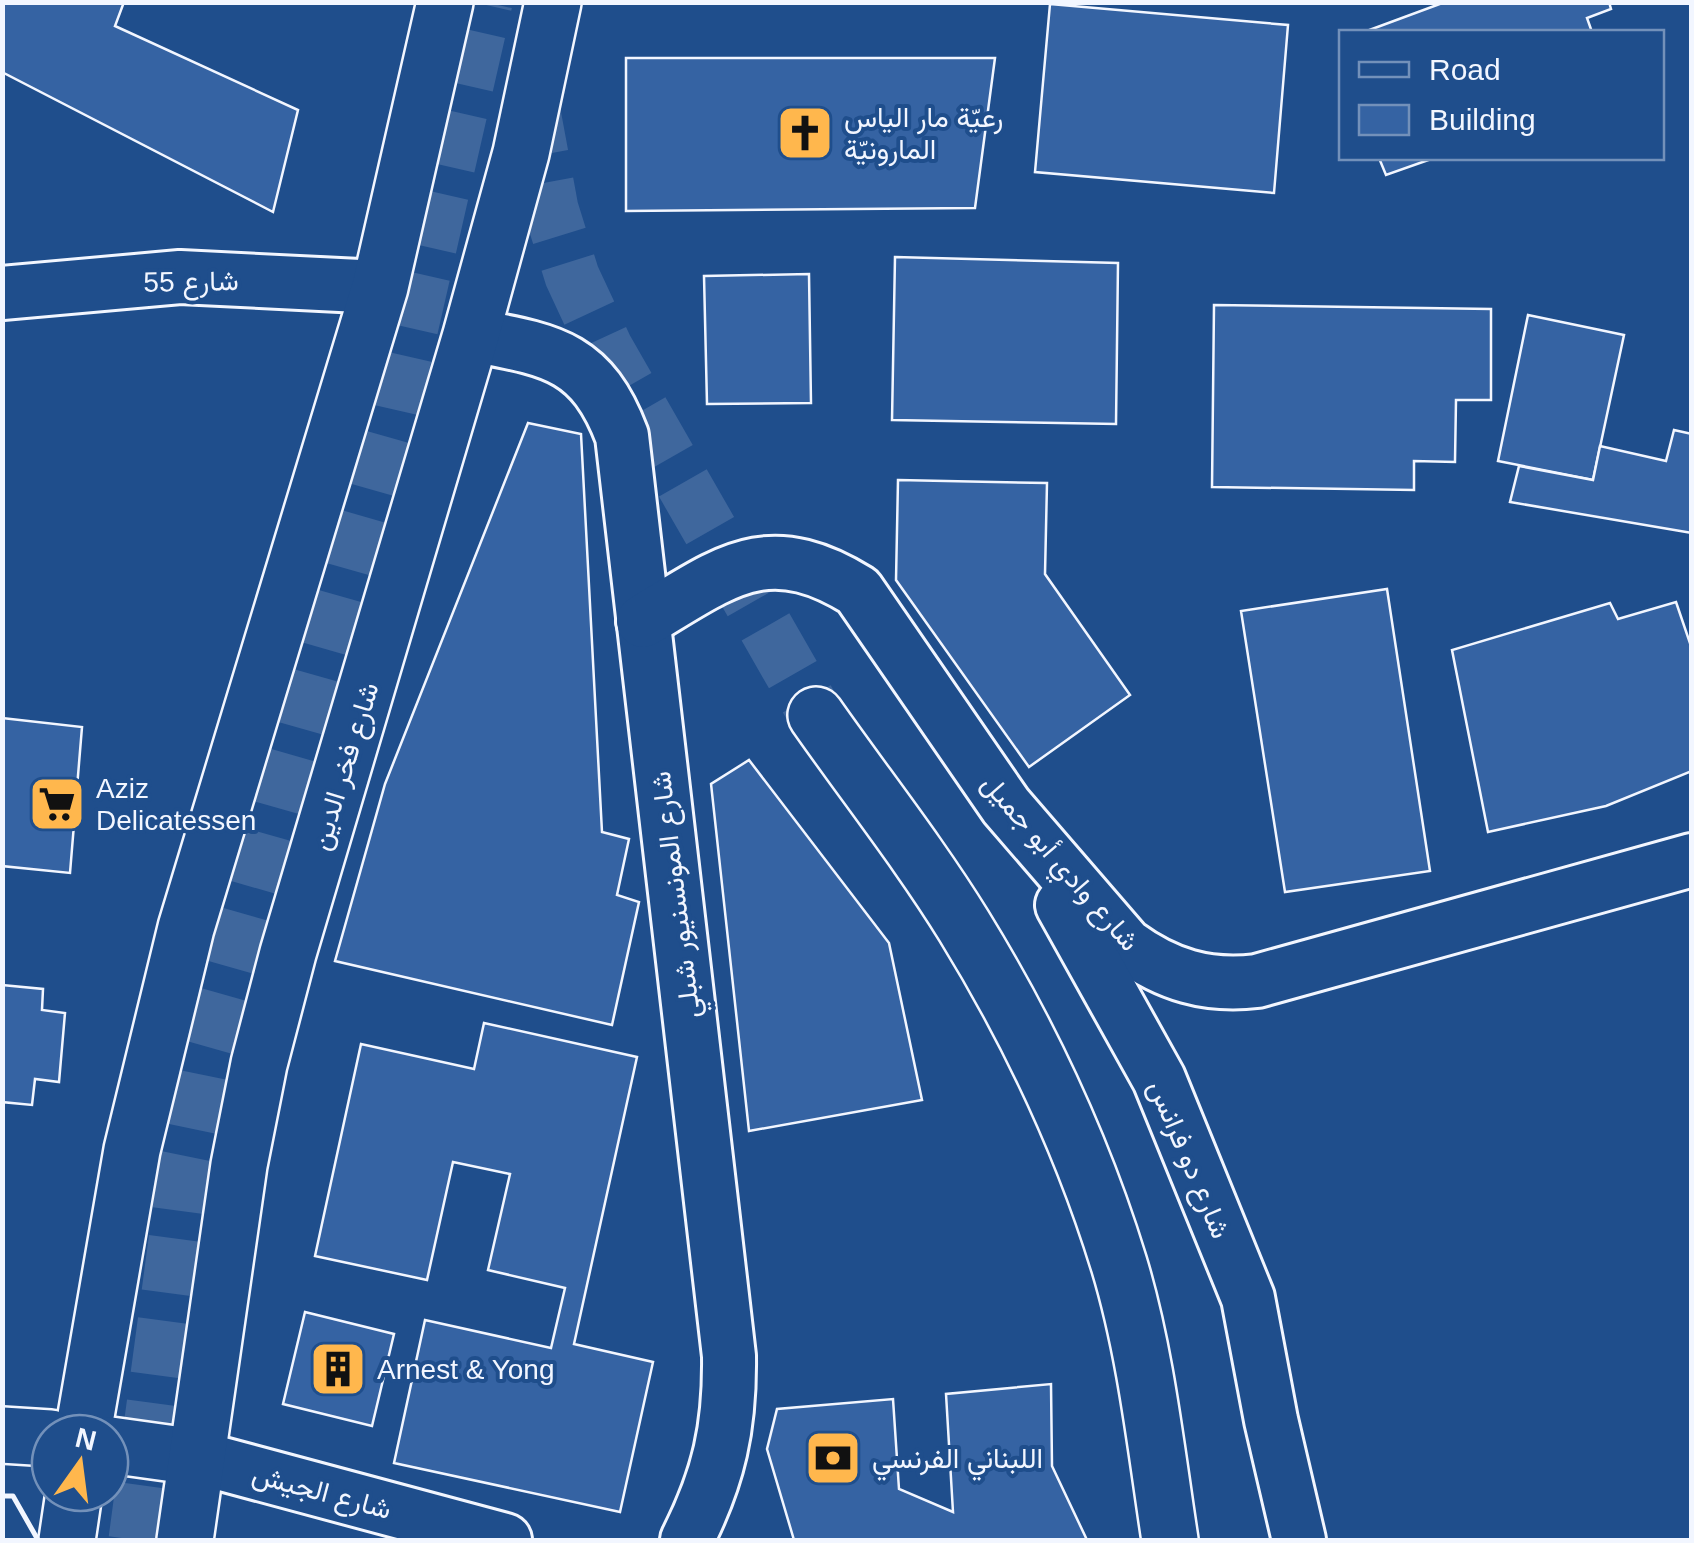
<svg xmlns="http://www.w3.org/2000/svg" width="1694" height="1543" font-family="Arial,Vazirmatn,sans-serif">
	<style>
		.building { fill: #3563a3; stroke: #f2f6ff; stroke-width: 2.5 }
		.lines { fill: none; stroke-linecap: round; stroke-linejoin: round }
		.highway-tunnel { stroke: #3f679d; stroke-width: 55; stroke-dasharray: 55 28; stroke-linecap: butt }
		.street-casing { stroke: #f2f6ff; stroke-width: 58 }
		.secondary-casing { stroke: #f2f6ff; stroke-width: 60 }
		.highway-casing { stroke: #f2f6ff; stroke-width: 60 }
		.street { stroke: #1f4e8c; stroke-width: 52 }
		.secondary { stroke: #1f4e8c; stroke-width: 55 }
		.highway { stroke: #1f4e8c; stroke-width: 55 }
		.wall { stroke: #f2f6ff; stroke-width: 5 }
		.labels { text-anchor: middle; stroke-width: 8; stroke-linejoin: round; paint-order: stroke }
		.poi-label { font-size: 28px; fill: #f2f6ff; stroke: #1f4e8c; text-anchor: start }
		.street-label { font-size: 28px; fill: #f2f6ff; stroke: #1f4e8c }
	</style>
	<rect width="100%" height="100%" fill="#1f4e8c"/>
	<!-- building -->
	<g class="building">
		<polygon points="2,2 124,2 115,26 298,110 273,212 2,72"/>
		<polygon points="1445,2 1609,2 1611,9 1587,18 1592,32 1364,32"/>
		<polygon points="1050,4 1288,25 1274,193 1035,172"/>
		<polygon points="626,58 995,58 975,208 626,211"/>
		<polygon points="1379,158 1434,158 1386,175"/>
		<polygon points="895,257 1118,263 1116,424 892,420"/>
		<polygon points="809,274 811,403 707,404 704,276"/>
		<polygon points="1214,305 1491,309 1491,400 1456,400 1455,462 1414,461 1414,490 1212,487"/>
		<polygon points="1528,315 1624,335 1593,480 1498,461"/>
		<polygon points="528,423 581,434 602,832 629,839 617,895 639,902 612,1025 335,961 385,784"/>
		<polygon points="1674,430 1692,434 1692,533 1510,502 1519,466 1593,480 1600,446 1666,461"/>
		<polygon points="898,480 1047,483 1045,574 1130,695 1029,767 896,580"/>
		<polygon points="1387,589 1430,871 1285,892 1241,611"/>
		<polygon points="1676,602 1692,649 1692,771 1606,806 1488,832 1452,650 1610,603 1618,619"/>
		<polygon points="2,718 82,727 70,873 2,866"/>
		<polygon points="749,760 889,943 922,1100 749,1131 711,784"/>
		<polygon points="2,985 43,989 42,1010 65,1013 59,1082 35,1079 32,1105 2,1102"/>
		<polygon points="484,1023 637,1057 574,1344 653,1362 620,1512 394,1463 425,1320 551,1348 565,1288 488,1270 510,1174 453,1162 427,1280 315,1256 361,1044 474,1069"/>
		<polygon points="305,1312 394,1334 372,1426 283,1404"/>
		<polygon points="1051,1384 1052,1466 1087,1540 794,1540 767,1449 777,1409 893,1399 899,1489 953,1512 946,1394"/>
	</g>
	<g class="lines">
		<!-- highway-tunnel -->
		<g class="highway-tunnel">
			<polyline points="531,101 551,209 572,276 606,349 816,715"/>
			<polyline points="136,1540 186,1166 208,1060 389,423 485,2"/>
		</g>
		<!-- street casing -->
		<g class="street-casing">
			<g id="street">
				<polyline points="2,293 180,277 380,287"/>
				<path d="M 471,335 C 550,350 591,354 622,436 L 729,1356 C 730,1427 719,1477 687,1540"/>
				<path d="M 643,621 C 724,573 766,534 858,591 L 1006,806 L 1126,945 C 1167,975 1207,987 1257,981 L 1692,860"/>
				<polyline points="1062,905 1159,1079 1248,1298 1271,1420 1299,1540"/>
				<polyline points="196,1457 505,1540"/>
			</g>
		</g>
		<!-- secondary casing -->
		<g class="secondary-casing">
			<g id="secondary">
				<polyline points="83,1433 132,1150 186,928 380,287 445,2"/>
				<polyline points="2,1435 50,1438"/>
				<polyline points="110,1445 196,1457"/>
				<polyline points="67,1540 74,1493"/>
				<polyline points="185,1540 239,1165 259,1064 288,953 471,335 521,153 553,2"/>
			</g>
		</g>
		<!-- highway casing -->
		<g class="highway-casing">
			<path id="highway" d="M 816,715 C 865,785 919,853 964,926 C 1028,1030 1083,1147 1119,1264 C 1146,1353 1156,1449 1170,1540"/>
		</g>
		<!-- street -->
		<use href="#street" class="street"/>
		<!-- secondary -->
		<use href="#secondary" class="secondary"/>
		<!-- highway -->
		<use href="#highway" class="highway"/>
		<!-- wall -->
		<polyline class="wall" points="2,1496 13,1496 38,1540"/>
	</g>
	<!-- icons -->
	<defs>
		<g id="church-square" transform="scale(2.875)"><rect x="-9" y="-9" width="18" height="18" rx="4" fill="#ffb74d" stroke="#1f4e8c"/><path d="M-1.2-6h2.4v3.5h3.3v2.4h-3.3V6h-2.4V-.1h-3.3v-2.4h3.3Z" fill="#111"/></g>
		<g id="supermarket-square" transform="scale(2.875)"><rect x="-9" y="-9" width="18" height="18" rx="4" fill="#ffb74d" stroke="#1f4e8c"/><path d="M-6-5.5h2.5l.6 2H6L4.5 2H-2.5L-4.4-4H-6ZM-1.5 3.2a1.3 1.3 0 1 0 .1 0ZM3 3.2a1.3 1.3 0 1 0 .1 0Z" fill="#111"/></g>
		<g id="building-square" transform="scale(2.875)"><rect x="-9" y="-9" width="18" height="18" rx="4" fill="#ffb74d" stroke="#1f4e8c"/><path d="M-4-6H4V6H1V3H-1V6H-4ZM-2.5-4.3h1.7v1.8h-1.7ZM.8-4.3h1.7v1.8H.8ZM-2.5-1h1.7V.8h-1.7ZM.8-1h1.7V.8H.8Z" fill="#111"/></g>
		<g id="bank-square" transform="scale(2.875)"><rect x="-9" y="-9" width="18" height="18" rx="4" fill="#ffb74d" stroke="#1f4e8c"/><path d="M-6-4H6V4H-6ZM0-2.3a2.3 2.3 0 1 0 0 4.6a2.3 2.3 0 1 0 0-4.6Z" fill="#111"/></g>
	</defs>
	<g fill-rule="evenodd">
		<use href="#church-square" x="805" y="133"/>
		<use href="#supermarket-square" x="57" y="804"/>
		<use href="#building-square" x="338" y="1369"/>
		<use href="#bank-square" x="833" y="1458"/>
	</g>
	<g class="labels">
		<!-- poi labels -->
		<g class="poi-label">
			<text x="844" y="127">رعيّة مار الياس<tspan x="844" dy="32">المارونيّة</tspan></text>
			<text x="96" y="798">Aziz<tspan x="96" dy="32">Delicatessen</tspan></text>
			<text x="377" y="1379">Arnest &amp; Yong</text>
			<text x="872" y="1468">اللبناني الفرنسي</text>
		</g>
		<!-- street labels -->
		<g class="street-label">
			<text transform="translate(191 281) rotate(-1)" y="10">شارع 55</text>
			<text transform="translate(344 766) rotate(-73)" y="10">شارع فخر الدين</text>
			<text transform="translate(1061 862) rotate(49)" y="10">شارع وادي أبو جميل</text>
			<text transform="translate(675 895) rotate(-97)" y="10">شارع المونسنيور شبلي</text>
			<text transform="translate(1190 1159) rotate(67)" y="10">شارع دو فرانس</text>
			<text transform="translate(322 1491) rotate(15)" y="10">شارع الجيش</text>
		</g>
	</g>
	<!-- border -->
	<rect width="1694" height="1543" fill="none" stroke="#f2f6ff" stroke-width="10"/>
	<!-- legend -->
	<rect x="1339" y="30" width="325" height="130" fill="#1f4e8c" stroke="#7391ba" stroke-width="2.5"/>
	<rect x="1359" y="62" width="50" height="15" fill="#1f4e8c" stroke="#7391ba" stroke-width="2.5"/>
	<text x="1429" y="80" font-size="30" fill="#f2f6ff">Road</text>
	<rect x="1359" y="105" width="50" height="30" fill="#3563a3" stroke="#7391ba" stroke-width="2.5"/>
	<text x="1429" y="130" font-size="30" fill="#f2f6ff">Building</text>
	<!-- north arrow -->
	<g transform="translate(80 1463) rotate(14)"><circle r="48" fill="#1f4e8c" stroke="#7391ba" stroke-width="2.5"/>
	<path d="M0-8L18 38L0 25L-18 38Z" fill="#ffb74d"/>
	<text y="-15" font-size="28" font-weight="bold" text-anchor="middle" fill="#f2f6ff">N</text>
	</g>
</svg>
